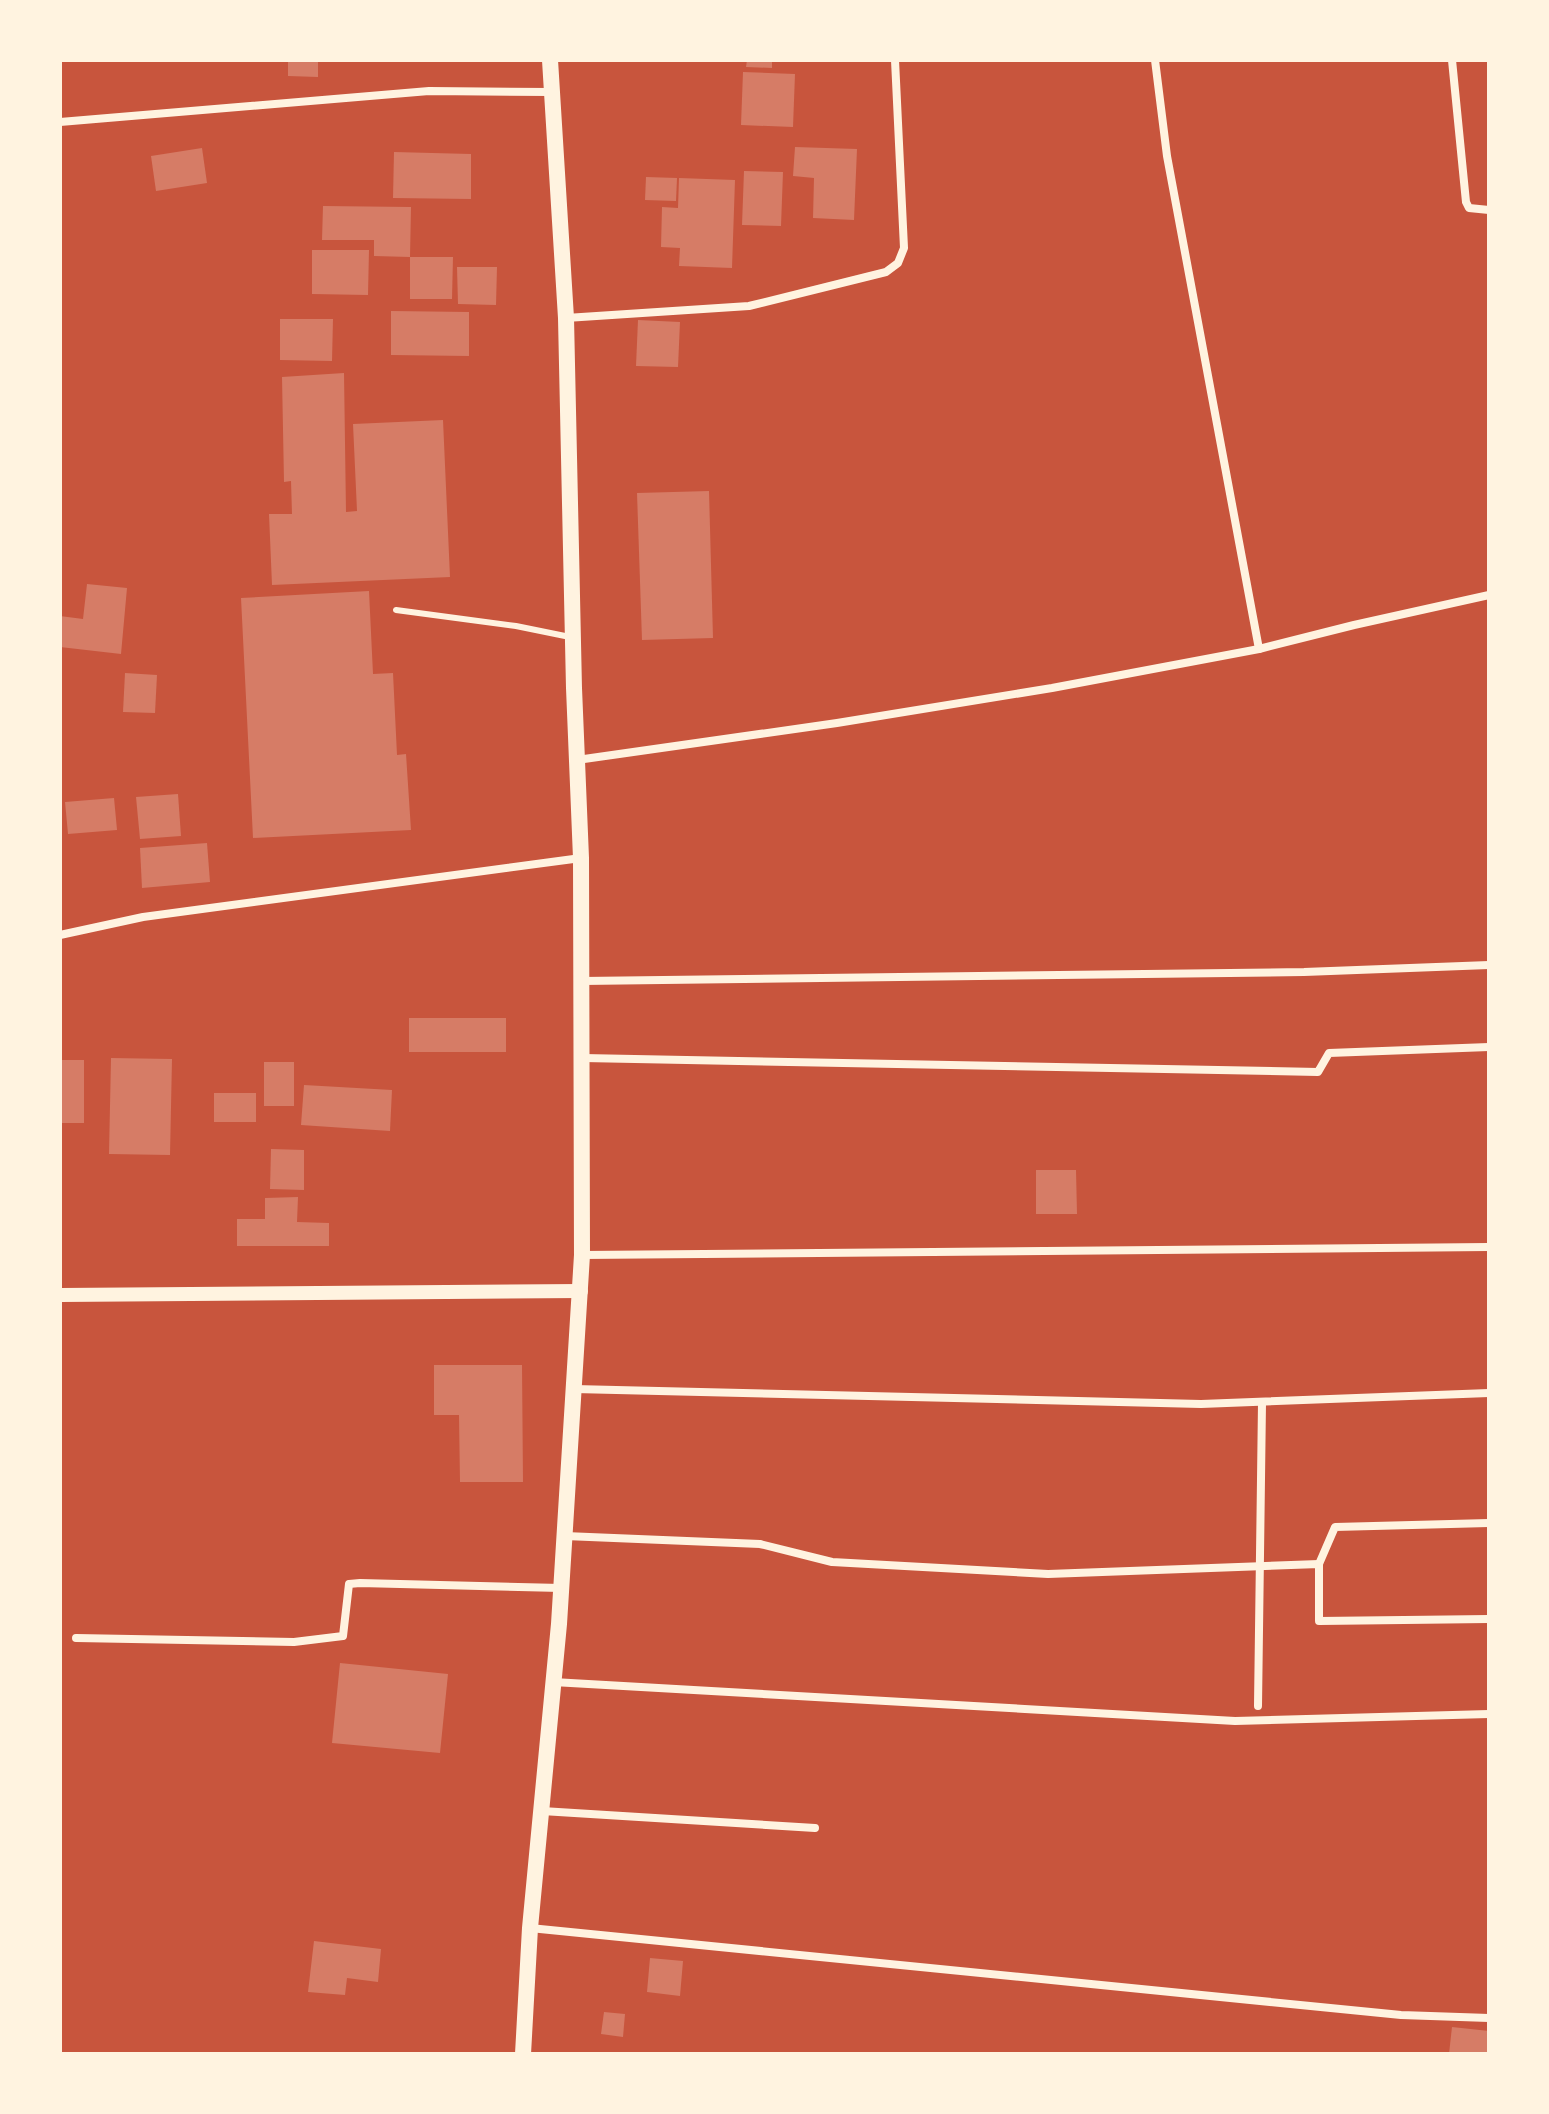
<svg xmlns="http://www.w3.org/2000/svg" width="1549" height="2114" font-family="'Alegreya Sans',sans-serif">
	<style>
		.building { fill: #d67c66 }
		.lines { fill: none; stroke-linecap: round; stroke-linejoin: round }
		.service { stroke: #fff3e0; stroke-width: 6 }
		.minor { stroke: #fff3e0; stroke-width: 8 }
		.tertiary { stroke: #fff3e0; stroke-width: 14 }
		.secondary { stroke: #fff3e0; stroke-width: 16 }
	</style>
	<rect width="100%" height="100%" fill="#c8553d"/>
	<!-- building -->
	<g class="building">
		<polygon points="288,60 318,60 318,77 288,76"/>
		<polygon points="747,60 772,60 772,68 746,67"/>
		<polygon points="743,72 795,74 793,127 741,125"/>
		<polygon points="795,147 857,149 854,220 813,218 814,178 793,176"/>
		<polygon points="202,148 207,183 156,191 151,156"/>
		<polygon points="394,152 471,154 471,199 393,198"/>
		<polygon points="744,171 783,172 781,226 742,225"/>
		<polygon points="646,177 677,178 676,201 645,200"/>
		<polygon points="679,178 735,180 732,268 679,266 680,248 661,247 662,207 678,208"/>
		<polygon points="323,206 411,207 410,257 374,256 374,240 322,240"/>
		<polygon points="312,250 369,250 368,295 312,294"/>
		<polygon points="410,257 453,257 452,299 410,299"/>
		<polygon points="457,267 497,267 496,305 458,304"/>
		<polygon points="391,311 469,312 469,356 391,355"/>
		<polygon points="280,319 333,319 332,361 280,360"/>
		<polygon points="638,320 680,322 678,367 636,366"/>
		<polygon points="344,373 346,512 357,511 353,424 443,420 450,577 272,585 269,514 292,514 291,481 284,482 282,377"/>
		<polygon points="709,491 713,638 642,640 637,493"/>
		<polygon points="87,584 127,588 121,654 60,647 60,616 83,619"/>
		<polygon points="369,591 373,674 393,673 397,755 406,754 411,830 253,838 241,598"/>
		<polygon points="125,673 157,675 155,713 123,712"/>
		<polygon points="178,794 181,836 140,839 136,797"/>
		<polygon points="114,798 117,830 68,834 65,802"/>
		<polygon points="207,843 210,882 142,888 140,848"/>
		<rect x="409" y="1018" width="97" height="34"/>
		<polygon points="111,1058 172,1059 170,1155 109,1154"/>
		<rect x="60" y="1060" width="24" height="63"/>
		<rect x="264" y="1062" width="30" height="44"/>
		<polygon points="304,1085 392,1090 390,1131 301,1125"/>
		<rect x="214" y="1093" width="42" height="29"/>
		<polygon points="271,1149 304,1150 304,1190 270,1189"/>
		<polygon points="1036,1170 1076,1170 1077,1214 1036,1214"/>
		<polygon points="298,1197 297,1222 329,1223 329,1246 237,1246 237,1219 265,1219 265,1198"/>
		<polygon points="434,1365 522,1365 523,1482 460,1482 459,1415 434,1415"/>
		<polygon points="340,1663 448,1674 440,1753 332,1743"/>
		<polygon points="314,1941 381,1949 378,1982 347,1978 345,1995 308,1992"/>
		<polygon points="650,1958 683,1961 680,1996 647,1992"/>
		<polygon points="604,2012 625,2014 623,2037 601,2034"/>
		<polygon points="1452,2027 1489,2031 1489,2054 1449,2054"/>
	</g>
	<g class="lines">
		<!-- service -->
		<polyline class="service" points="396,610 516,626 570,637"/>
		<!-- minor -->
		<g class="minor">
			<polyline points="1155,60 1167,156 1259,649"/>
			<polyline points="1452,60 1466,202 1469,208 1489,210"/>
			<polyline points="60,122 429,91 551,92"/>
			<polyline points="566,318 749,306 886,272 898,263 904,248 895,60"/>
			<polyline points="577,760 837,723 1052,688 1259,649 1354,625 1489,595"/>
			<polyline points="60,935 143,917 581,858"/>
			<polyline points="582,981 1304,972 1489,965"/>
			<polyline points="583,1058 1318,1072 1329,1053 1489,1047"/>
			<polyline points="582,1255 1489,1247"/>
			<polyline points="574,1389 1201,1404 1489,1393"/>
			<polyline points="565,1536 760,1544 832,1562 1048,1574 1319,1564 1319,1621 1489,1619"/>
			<polyline points="1319,1564 1335,1527 1489,1523"/>
			<polyline points="76,1638 294,1642 343,1636 349,1584 360,1583 561,1588"/>
			<polyline points="553,1682 1235,1721 1489,1714"/>
			<polyline points="1258,1706 1262,1403"/>
			<polyline points="542,1811 815,1828"/>
			<polyline points="530,1928 1401,2015 1489,2018"/>
		</g>
		<!-- tertiary -->
		<polyline class="tertiary" points="60,1295 581,1291"/>
		<!-- secondary -->
		<polyline class="secondary" points="523,2054 530,1928 559,1624 582,1255 581,858 574,688 566,318 550,60"/>
	</g>
	<!-- border -->
	<rect width="1549" height="2114" fill="none" stroke="#fff3e0" stroke-width="124"/>
</svg>
